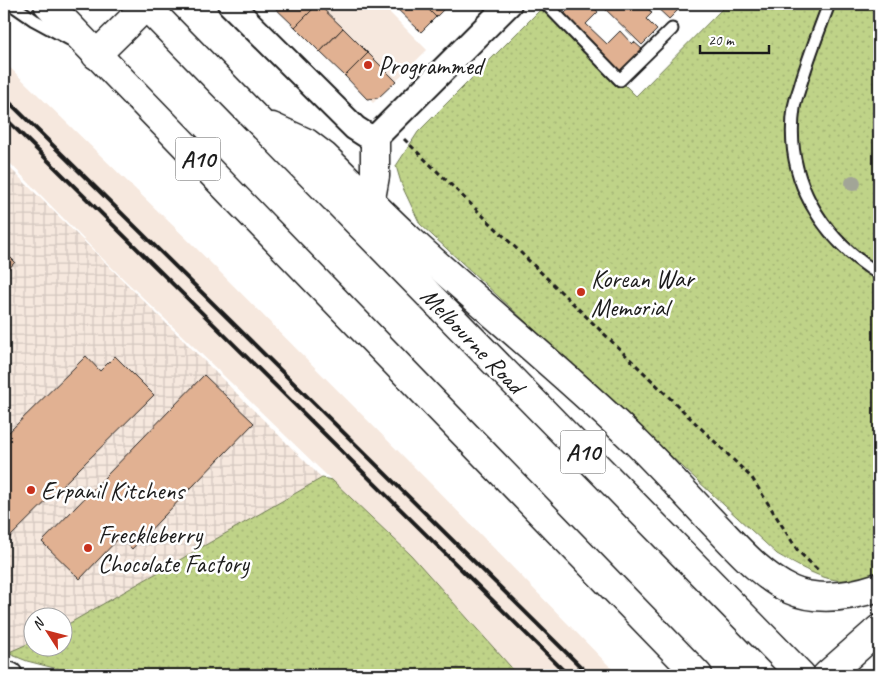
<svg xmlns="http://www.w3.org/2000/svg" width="883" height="679" font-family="Caveat,sans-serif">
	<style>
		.built { fill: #f6e8de }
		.industrial { fill: url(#industrial-grid) }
		.grass { fill: url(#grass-dots); stroke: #6e7852 }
		.building { fill: #e1b192; stroke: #1c1c1c }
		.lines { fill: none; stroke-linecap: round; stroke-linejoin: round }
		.lane-casing { stroke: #1c1c1c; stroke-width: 15 }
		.street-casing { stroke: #1c1c1c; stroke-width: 28 }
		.secondary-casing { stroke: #1c1c1c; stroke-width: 31 }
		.highway-casing { stroke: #1c1c1c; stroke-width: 31 }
		.path { stroke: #1c1c1c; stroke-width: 3; stroke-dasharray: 5 4; stroke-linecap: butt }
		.lane { stroke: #fff; stroke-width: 11 }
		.street { stroke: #fff; stroke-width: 24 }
		.secondary { stroke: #fff; stroke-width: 28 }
		.highway { stroke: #fff; stroke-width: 28 }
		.rail { stroke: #1c1c1c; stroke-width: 4 }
		.tree { fill: #a2a597 }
		.poi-dot { fill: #c8321e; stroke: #fff; stroke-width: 2 }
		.labels { text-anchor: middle; stroke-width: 5; stroke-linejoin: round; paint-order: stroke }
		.shield { fill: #fff; stroke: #606060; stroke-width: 1 }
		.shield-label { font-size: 24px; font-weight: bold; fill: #1c1c1c }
		.poi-label { font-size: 25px; fill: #1c1c1c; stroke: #fff; text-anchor: start }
		.street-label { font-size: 25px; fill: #1c1c1c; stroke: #fff }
	</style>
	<defs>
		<pattern id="industrial-grid" width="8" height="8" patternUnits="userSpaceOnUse" patternTransform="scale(1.25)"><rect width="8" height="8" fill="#f6e8de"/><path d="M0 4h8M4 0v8" fill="none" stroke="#d2c6be"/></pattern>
		<pattern id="grass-dots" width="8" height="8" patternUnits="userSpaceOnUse" patternTransform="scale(1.25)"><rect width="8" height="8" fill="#bfd388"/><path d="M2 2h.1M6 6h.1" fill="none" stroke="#a4b575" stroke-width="1.8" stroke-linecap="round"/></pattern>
	</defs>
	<rect width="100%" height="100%" fill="#fff"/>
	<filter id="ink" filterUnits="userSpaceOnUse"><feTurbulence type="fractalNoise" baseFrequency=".02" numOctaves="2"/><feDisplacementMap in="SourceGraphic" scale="10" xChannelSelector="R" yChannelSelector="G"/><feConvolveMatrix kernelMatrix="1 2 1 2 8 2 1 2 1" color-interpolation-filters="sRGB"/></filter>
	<g filter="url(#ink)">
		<!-- built -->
		<g class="built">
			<polygon points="273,4 381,4 427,50 373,103"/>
			<polygon points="4,62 194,246 433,486 618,675 518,675 517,674 411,555 319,468 100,256 4,157"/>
		</g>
		<!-- industrial -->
		<polygon class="industrial" points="4,162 322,478 63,627 62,616 32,616 32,642 4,655"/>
		<!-- grass -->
		<g class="grass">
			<path d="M 727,4 L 879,4 L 879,576 C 868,579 847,581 836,580 C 818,578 793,563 777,554 L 420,224 L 402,186 L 396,166 L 418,132 L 545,5 L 636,96 Z"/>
			<polygon points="322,478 332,480 411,555 518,675 81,675 27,661 7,653 32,642 32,646 62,646 63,627"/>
		</g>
		<!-- building -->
		<g class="building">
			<polygon points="271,4 318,4 295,27"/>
			<polygon points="318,4 343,28 320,52 295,27"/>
			<polygon points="392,4 423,4 436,17 421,32"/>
			<polygon points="423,4 449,4 436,17"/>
			<polygon points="571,4 591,4 598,12 586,24 607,44 620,31 632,44 634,42 642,49 629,62 632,65 620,74 562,16 572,6"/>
			<polygon points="600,4 643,4 652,13 646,19 657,30 642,45"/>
			<polygon points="653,4 684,4 669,19"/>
			<polygon points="343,28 368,53 345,76 320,52"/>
			<polygon points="368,53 396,81 378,98 367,99 345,76"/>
			<polygon points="4,251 15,262 4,274"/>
			<polygon points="86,356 100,371 115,356 154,395 4,543 4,437"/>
			<polygon points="204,375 254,423 132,549 120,537 80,579 42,542"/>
		</g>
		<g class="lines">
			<!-- lane casing -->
			<g class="lane-casing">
				<g id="lane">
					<polyline points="11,4 34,20 69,39"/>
					<polyline points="546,4 620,80 672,29"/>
					<path d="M 829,4 C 819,30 809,56 801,83 C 799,91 795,100 794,108 C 784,178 821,238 879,274"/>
				</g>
			</g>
			<!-- street casing -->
			<g class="street-casing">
				<g id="street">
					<polyline points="230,4 355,128 366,135 375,138 509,4"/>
					<polyline points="4,673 10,675"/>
				</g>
			</g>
			<!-- secondary casing -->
			<g class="secondary-casing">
				<polyline id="secondary" points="827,675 879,629"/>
			</g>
			<!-- highway casing -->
			<g class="highway-casing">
				<g id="highway">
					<polyline points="48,4 698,675"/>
					<polyline points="144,4 801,675"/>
					<polyline points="96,55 146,6"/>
					<path d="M 272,127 L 307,143 L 324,156 C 353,184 381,213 410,240 C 485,309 565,373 638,444 C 666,472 692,501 719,529 C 740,551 763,577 791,590 C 818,602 852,596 879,587"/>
					<polyline points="368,215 375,176 375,138"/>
				</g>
			</g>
			<!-- path -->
			<polyline class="path" points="404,139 752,478 798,551 819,571"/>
			<!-- lane -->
			<use href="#lane" class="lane"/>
			<!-- street -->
			<use href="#street" class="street"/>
			<!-- secondary -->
			<use href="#secondary" class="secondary"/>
			<!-- highway -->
			<use href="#highway" class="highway"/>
			<!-- rail -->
			<g class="rail">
				<polyline points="4,97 589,675"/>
				<polyline points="4,117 568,675"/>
			</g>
		</g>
		<!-- trees -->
		<circle class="tree" cx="853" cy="183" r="8"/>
	</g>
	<!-- markers -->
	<g class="poi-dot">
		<circle cx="368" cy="65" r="5"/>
		<circle cx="581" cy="292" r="5"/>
		<circle cx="31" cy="490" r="5"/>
		<circle cx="88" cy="548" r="5"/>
	</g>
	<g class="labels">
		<!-- shield labels -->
		<g class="shield">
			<rect x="175.5" y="137.5" width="45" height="43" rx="4"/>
			<rect x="560.5" y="430.5" width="45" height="43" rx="4"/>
		</g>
		<g class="shield-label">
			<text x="198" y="167">A10</text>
			<text x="583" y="460">A10</text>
		</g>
		<!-- poi labels -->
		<g class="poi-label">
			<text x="378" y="74">Programmed</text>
			<text x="591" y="287">Korean War<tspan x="591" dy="29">Memorial</tspan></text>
			<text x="41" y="499">Erpanil Kitchens</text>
			<text x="98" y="543">Freckleberry<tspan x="98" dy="29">Chocolate Factory</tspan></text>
		</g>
		<!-- street labels -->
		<g class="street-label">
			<text transform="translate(473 340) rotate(46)" y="9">Melbourne Road</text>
		</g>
	</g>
	<!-- margin -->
	<rect width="883" height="679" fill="none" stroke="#fff" stroke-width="20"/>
	<rect x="10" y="10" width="863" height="659" fill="none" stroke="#1c1c1c" stroke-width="2" filter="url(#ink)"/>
	<!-- north arrow -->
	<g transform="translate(48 632) rotate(306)"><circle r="24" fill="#ffffff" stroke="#a4a4a4"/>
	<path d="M0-4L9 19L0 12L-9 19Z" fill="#c8321e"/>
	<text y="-8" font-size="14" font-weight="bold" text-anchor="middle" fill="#1c1c1c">N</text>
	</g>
	<!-- scale -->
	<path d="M700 45v8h69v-8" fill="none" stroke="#1c1c1c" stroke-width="2.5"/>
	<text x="708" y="45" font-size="15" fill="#1c1c1c" stroke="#ffffff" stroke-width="4" paint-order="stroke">20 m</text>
</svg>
